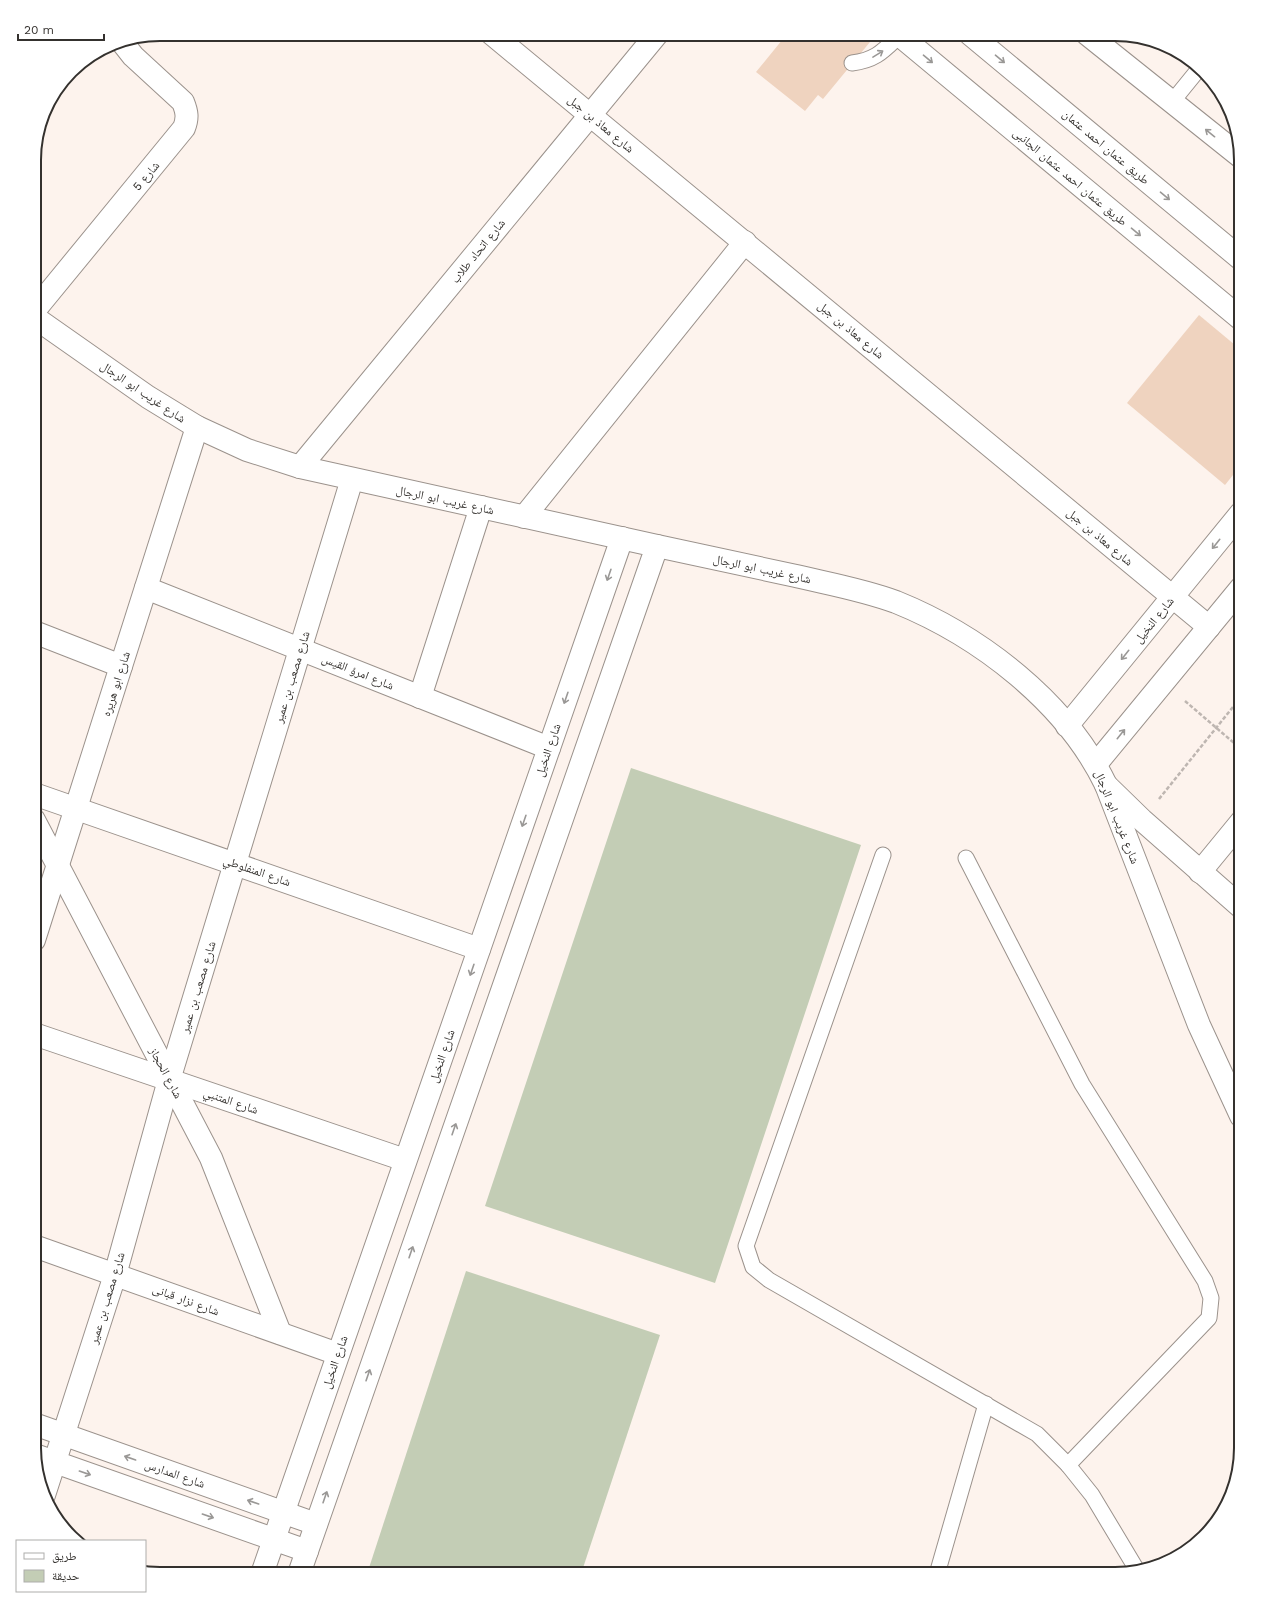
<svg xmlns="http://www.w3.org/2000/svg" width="1275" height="1608" font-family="'Work Sans','Noto Naskh Arabic',sans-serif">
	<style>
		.green { fill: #c3cdb5 }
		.building { fill: #efd3bf }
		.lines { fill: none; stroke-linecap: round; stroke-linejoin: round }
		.service-casing { stroke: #9b928c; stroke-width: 17 }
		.minor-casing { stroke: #9b928c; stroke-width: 24 }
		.tertiary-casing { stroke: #9b928c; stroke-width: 24 }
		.secondary-casing { stroke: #9b928c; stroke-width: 24 }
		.primary-casing { stroke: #9b928c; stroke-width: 24 }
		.path { stroke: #beb6b1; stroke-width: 2.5; stroke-dasharray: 4 2; stroke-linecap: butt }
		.service { stroke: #fff; stroke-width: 15 }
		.minor { stroke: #fff; stroke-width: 22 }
		.tertiary { stroke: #fff; stroke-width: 22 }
		.secondary { stroke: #fff; stroke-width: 22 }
		.primary { stroke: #fff; stroke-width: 22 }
		.oneway { stroke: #9a9896 }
		.labels { text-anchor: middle; stroke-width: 3; stroke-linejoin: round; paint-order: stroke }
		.street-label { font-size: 12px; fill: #34312e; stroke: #fff }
		.rim { fill: none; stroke: #34312e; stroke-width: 2 }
	</style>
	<rect width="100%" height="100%" fill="#fdf3ed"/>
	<!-- green -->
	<g class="green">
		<polygon points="631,768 861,845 715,1283 485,1206"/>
		<polygon points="466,1271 660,1335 581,1574 367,1574"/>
	</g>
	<!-- building -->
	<g class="building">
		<polygon points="787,34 861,34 870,42 823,99 818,95 805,111 756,72"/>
		<polygon points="1199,315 1241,350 1241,465 1225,485 1127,403"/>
	</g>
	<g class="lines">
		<!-- service casing -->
		<g class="service-casing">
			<g id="service">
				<path d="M 852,63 C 876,60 883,51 900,35"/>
				<polyline points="1172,102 1198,70"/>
				<polyline points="883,855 746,1246 753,1267 769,1280 1037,1434 1068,1465 1092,1495 1137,1570"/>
				<polyline points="966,858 1082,1084 1205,1281 1211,1298 1209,1318 1068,1465"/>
				<polyline points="937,1574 986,1404"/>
			</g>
		</g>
		<!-- minor casing -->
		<g class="minor-casing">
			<g id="minor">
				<polyline points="492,34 1209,627"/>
				<polyline points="898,34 1241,319"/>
				<path d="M 34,311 L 184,128 C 188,118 187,112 183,102 L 133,56 L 122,42"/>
				<polyline points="300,467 657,34"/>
				<polyline points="524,517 745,242"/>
				<polyline points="146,588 549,748"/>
				<polyline points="34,632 121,666"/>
				<polyline points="420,697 481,507"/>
				<polyline points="1106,785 1142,820 1241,907"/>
				<polyline points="34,794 479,949"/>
				<polyline points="34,820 211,1158 280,1333"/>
				<polyline points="1200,872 1241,822"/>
				<polyline points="34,940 197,427"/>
				<polyline points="34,1034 405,1160"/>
				<polyline points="34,1246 338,1354"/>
				<polyline points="44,1495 115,1275 169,1080 352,479"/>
			</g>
		</g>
		<!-- tertiary casing -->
		<g class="tertiary-casing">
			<g id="tertiary">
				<path d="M 657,546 C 704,556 750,566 796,576 C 830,584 864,590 896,602 C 980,636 1066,702 1106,785 L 1199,1025 L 1241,1116"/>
				<polyline points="1067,726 1241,513"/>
				<polyline points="1096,764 1241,588"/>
			</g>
		</g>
		<!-- secondary casing -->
		<g class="secondary-casing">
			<g id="secondary">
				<polyline points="34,317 148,397 197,427 247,450 300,467 657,546 299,1574"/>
				<polyline points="34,1424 316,1524"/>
				<polyline points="35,1455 307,1551"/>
				<polyline points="262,1574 622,538"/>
			</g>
		</g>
		<!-- primary casing -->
		<g class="primary-casing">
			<g id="primary">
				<polyline points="970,34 1241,259"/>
				<polyline points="1087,34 1241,157"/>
				<polyline points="900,35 901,34"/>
			</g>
		</g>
		<!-- path -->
		<g class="path">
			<polyline points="1185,701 1241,749"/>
			<polyline points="1159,799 1241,697"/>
		</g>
		<!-- service -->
		<use href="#service" class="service"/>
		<!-- minor -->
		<use href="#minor" class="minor"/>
		<!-- tertiary -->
		<use href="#tertiary" class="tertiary"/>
		<!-- secondary -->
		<use href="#secondary" class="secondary"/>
		<!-- primary -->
		<use href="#primary" class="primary"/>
	</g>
	<!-- one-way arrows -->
	<defs><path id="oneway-shaft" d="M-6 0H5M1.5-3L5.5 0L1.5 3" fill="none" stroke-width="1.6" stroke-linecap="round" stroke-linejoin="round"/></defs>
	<g class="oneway">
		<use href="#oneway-shaft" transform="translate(878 54) rotate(-32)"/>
		<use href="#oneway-shaft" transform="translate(928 59) rotate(40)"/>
		<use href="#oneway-shaft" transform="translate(1000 59) rotate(40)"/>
		<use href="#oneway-shaft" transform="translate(1210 133) rotate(-141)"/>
		<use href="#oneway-shaft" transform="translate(1165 196) rotate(40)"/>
		<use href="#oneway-shaft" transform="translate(1136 232) rotate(40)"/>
		<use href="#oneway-shaft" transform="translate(1216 544) rotate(129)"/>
		<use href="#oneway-shaft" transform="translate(609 575) rotate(109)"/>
		<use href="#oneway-shaft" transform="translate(1125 655) rotate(129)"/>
		<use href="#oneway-shaft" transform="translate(566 698) rotate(109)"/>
		<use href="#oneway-shaft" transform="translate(1121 734) rotate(-51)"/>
		<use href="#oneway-shaft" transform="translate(524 821) rotate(109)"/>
		<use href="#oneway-shaft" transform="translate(472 970) rotate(109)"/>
		<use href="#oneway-shaft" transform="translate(454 1129) rotate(-71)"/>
		<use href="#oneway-shaft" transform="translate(411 1252) rotate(-71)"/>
		<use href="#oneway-shaft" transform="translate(368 1375) rotate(-71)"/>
		<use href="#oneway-shaft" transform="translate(130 1458) rotate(-161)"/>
		<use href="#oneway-shaft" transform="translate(85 1473) rotate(19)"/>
		<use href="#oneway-shaft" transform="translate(325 1497) rotate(-71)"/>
		<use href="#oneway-shaft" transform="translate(253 1502) rotate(-161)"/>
		<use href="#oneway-shaft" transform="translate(208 1516) rotate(19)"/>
	</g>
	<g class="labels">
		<!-- street labels -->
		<g class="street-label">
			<text transform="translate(601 124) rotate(40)" y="4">شارع معاذ بن جبل</text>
			<text transform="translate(1106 147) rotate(40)" y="4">طريق عثمان احمد عثمان</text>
			<text transform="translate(146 176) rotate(-50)" y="4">شارع 5</text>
			<text transform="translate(1070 177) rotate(40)" y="4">طريق عثمان احمد عثمان الجانبى</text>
			<text transform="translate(478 251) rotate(-51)" y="4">شارع اتحاد طلاب</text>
			<text transform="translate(851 330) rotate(40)" y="4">شارع معاذ بن جبل</text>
			<text transform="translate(143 392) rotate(34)" y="4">شارع غريب ابو الرجال</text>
			<text transform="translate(445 500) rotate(12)" y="4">شارع غريب ابو الرجال</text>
			<text transform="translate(1100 537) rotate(40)" y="4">شارع معاذ بن جبل</text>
			<text transform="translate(762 569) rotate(12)" y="4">شارع غريب ابو الرجال</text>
			<text transform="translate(1154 620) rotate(-51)" y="4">شارع النخيل</text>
			<text transform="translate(358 672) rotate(22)" y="4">شارع امرؤ القيس</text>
			<text transform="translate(292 677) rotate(-73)" y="4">شارع مصعب بن عمير</text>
			<text transform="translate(116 684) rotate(-72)" y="4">شارع ابو هريره</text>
			<text transform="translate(548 750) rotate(-71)" y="4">شارع النخيل</text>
			<text transform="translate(1117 817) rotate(68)" y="4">شارع غريب ابو الرجال</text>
			<text transform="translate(257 871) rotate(19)" y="4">شارع المنفلوطي</text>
			<text transform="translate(198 987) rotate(-73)" y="4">شارع مصعب بن عمير</text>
			<text transform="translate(442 1056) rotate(-71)" y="4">شارع النخيل</text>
			<text transform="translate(166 1073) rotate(62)" y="4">شارع الحجاز</text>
			<text transform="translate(231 1101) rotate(19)" y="4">شارع المتنبي</text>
			<text transform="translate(107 1298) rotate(-73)" y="4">شارع مصعب بن عمير</text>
			<text transform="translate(186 1300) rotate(20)" y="4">شارع نزار قبانى</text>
			<text transform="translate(335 1362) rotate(-71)" y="4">شارع النخيل</text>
			<text transform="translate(175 1474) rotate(19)" y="4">شارع المدارس</text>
		</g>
	</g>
	<!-- crop -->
	<path d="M0 0H1275V1608H0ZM160 41H1115A119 119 0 0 1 1234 160V1448A119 119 0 0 1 1115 1567H160A119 119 0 0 1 41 1448V160A119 119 0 0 1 160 41Z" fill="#fff" fill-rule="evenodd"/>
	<path class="rim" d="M160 41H1115A119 119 0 0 1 1234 160V1448A119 119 0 0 1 1115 1567H160A119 119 0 0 1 41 1448V160A119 119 0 0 1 160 41Z"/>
	<!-- legend -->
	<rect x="16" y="1540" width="130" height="52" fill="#ffffff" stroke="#aeadab"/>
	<rect x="24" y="1553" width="20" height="6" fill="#ffffff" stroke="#aeadab"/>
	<text x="52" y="1560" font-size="12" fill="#34312e">طريق</text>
	<rect x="24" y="1570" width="20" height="12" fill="#c3cdb5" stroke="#aeadab"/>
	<text x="52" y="1580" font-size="12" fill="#34312e">حديقة</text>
	<!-- scale -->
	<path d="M18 34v6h86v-6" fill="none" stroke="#34312e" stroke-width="2"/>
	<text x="24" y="34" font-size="12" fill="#34312e" stroke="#ffffff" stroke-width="3" paint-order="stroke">20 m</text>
</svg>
